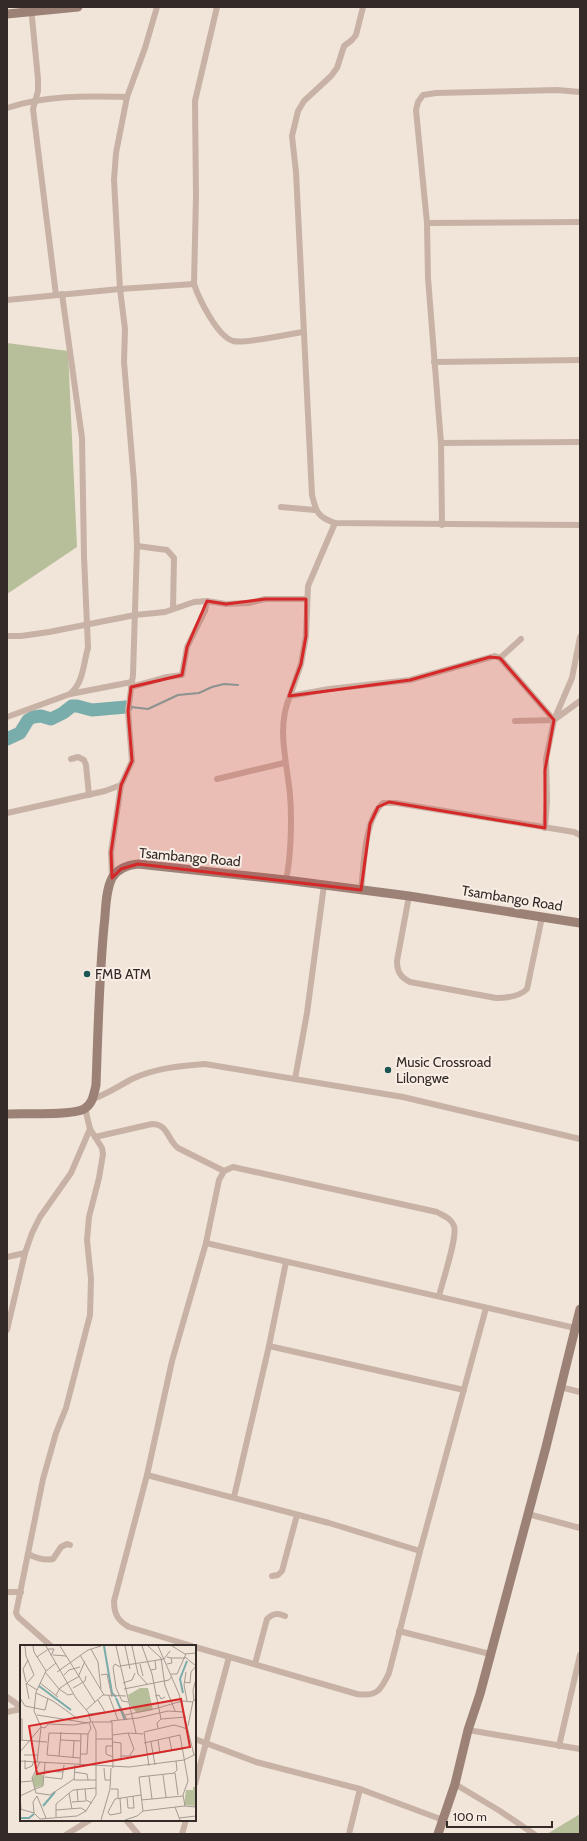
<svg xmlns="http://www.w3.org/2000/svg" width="587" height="1841" font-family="Cabin,sans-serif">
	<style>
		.green { fill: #b6bf9a }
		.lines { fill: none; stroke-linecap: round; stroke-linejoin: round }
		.stream { stroke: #79adab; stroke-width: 2 }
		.river { stroke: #79adab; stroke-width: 13 }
		.street { stroke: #c8b2a6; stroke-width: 6 }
		.secondary { stroke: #9c8177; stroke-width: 9 }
		.marked { fill: #d62828; fill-opacity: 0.2; stroke: #d62828; stroke-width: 3; stroke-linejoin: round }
		.poi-dot { fill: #1d5554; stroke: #f9eee5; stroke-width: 1.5 }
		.labels { text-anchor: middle; stroke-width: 4; stroke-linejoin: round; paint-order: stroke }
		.street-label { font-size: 14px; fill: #342a27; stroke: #f9eee5 }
		.poi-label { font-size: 14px; fill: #342a27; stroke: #f9eee5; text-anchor: start }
		.inset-river { fill: none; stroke: #79adab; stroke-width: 2 }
		.inset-road { fill: none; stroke: #a59a92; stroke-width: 1 }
		.view { fill: #d62828; fill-opacity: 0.15; stroke: #d62828; stroke-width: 2 }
		.inset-edge { fill: none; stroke: #342a27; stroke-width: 2 }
	</style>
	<rect width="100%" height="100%" fill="#f1e4d9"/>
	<!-- green -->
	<g class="green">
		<polygon points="7,343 68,351 77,547 7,594"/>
		<polygon points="580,1814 580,1834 547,1834"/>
	</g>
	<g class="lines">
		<!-- stream -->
		<polyline class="stream" points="131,707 148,709 178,695 199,693 212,687 224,684 238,685"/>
		<!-- river -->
		<polyline class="river" points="7,739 20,733 28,720 33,717 41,716 51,719 63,713 72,706 77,706 92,710 126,707"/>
		<!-- street -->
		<g class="street">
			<polyline points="31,7 38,79 38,91 33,109 56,295"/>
			<path d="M 217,7 L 195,101 L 196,196 L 194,284 C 199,299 217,336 233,341 C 244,344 289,334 303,332"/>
			<path d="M 363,7 L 356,35 L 352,40 L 344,46 L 337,68 L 331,76 L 304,101 L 298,111 L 292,136 L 296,172 L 312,495 C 316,511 317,517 335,523 L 580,525"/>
			<path d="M 7,108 C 46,95 86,96 127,97"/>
			<polyline points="427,223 580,222"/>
			<path d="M 62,294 L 82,438 L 84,556 L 88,648 C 83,664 84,682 70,694"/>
			<polyline points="7,300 120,289 194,284"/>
			<polyline points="434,362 580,360"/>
			<polyline points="441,443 580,442"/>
			<polyline points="281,507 315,510"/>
			<polyline points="442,525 441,443 428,278 427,223 416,110 418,102 423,95 436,93 557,90 580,92"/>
			<polyline points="137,546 167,550 174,558 173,609"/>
			<polyline points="7,636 21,636 49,632 135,615 165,612 194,602 207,601 226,604 249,603 265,599 306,599"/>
			<polyline points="500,658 521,639"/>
			<polyline points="131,687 167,677 182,675 187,647 205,611 207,601"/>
			<polyline points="290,696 301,664 306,636 308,586 335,523"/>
			<polyline points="7,717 70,694 132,682"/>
			<polyline points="515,721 554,720 580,701"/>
			<polyline points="71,759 78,757 84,760 86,765 89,795"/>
			<polyline points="217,779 284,763"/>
			<polyline points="7,813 105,791 121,785"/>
			<polyline points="545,828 547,801 546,759 554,720 572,678 580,637"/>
			<polyline points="112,878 111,852 121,785 132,761 128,711 133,675 137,546 134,482 124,362 125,329 120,289 114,180 116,153 127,97 145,48 157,7"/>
			<path d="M 286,880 C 291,858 292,818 290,795 C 287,761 276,728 290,696 L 329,689 L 410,680 L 495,656 L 500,658 L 554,720"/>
			<path d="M 361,890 C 364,866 364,819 383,803 L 396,803 L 574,832 L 580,835"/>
			<path d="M 409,896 L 397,961 C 397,971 400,977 410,982 L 496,998 C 506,998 519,997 527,989 L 542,917"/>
			<polyline points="295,1079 307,1013 324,885"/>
			<path d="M 93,1099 C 107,1094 119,1086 132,1079 C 155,1068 180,1066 205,1064 L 403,1097 L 580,1139"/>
			<path d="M 95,1137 L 152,1124 C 168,1124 167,1139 178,1148 L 224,1171"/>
			<polyline points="206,1243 575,1328"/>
			<polyline points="7,1257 25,1253"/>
			<polyline points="7,1330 25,1253 32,1233 40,1217 71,1173 90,1129"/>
			<polyline points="269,1346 464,1390"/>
			<polyline points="560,1387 580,1392"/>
			<polyline points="147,1475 329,1523 420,1551"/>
			<polyline points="234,1497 269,1346 286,1262"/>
			<polyline points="528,1514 580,1528"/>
			<path d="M 28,1554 C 36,1558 44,1561 53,1559 L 61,1547 L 67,1544 L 70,1545"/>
			<polyline points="272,1576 278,1575 282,1571 297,1515"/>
			<polyline points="7,1592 21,1592"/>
			<polyline points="399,1631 490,1654"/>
			<polyline points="51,1646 18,1617 16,1613 43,1479 56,1433 66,1408 90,1315 91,1279 87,1240 89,1217 99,1178 103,1154 102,1148 90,1129 85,1108"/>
			<path d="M 192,1646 L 129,1627 C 118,1621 114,1614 114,1601 L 147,1475 L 172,1361 L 206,1243 L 219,1180 L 224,1171 L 233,1167 L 437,1212 C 444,1216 451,1218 454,1226 C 458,1236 442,1283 439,1296"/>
			<path d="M 195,1647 L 357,1694 C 377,1697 381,1690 389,1673 L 420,1551 L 486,1308"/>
			<path d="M 255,1664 L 267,1619 C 273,1613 278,1613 285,1616"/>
			<polyline points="7,1697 21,1707"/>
			<polyline points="7,1712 21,1709"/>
			<polyline points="468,1730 580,1749"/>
			<polyline points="195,1739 256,1762 360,1789 443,1820"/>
			<polyline points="559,1746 580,1655"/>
			<polyline points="195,1784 229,1657"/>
			<polyline points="455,1784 500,1811 534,1834"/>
			<polyline points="126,1820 138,1834"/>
			<polyline points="67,1834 90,1820"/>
			<polyline points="182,1834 186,1820"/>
			<polyline points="349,1834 360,1789"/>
		</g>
		<!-- secondary -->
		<g class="secondary">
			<polyline points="7,14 78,7"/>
			<path d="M 7,1114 C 25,1113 70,1116 84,1109 C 93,1104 94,1093 96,1085 C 98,1032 99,979 104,926 C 106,911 105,892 112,878 C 118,868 127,865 138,864 L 286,880 L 409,896 L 580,923"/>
			<polyline points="438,1834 455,1784 468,1730 480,1694 546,1447 580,1309"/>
		</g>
	</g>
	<!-- marked area -->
	<path class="marked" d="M 265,599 L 306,599 L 306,636 L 301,664 L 289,696 L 410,680 L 490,657 L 500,658 L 554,720 L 545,770 L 545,828 L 389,802 L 378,807 L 370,824 L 361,890 L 138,864 L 121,869 L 112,878 L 111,852 L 121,785 L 132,761 L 128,711 L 131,687 L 182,675 L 187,647 L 207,601 L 226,604 Z"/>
	<!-- markers -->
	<g class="poi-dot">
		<circle cx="87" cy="974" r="4"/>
		<circle cx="388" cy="1070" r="4"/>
	</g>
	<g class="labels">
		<!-- street labels -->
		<g class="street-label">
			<text transform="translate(190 857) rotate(5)" y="5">Tsambango Road</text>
			<text transform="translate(512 898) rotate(9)" y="5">Tsambango Road</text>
		</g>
		<!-- poi labels -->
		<g class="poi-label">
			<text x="95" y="979">FMB ATM</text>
			<text x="396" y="1067">Music Crossroad<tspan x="396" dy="16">Lilongwe</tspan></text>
		</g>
	</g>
	<!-- overview -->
	<g transform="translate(20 1645)">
		<rect width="176" height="176" fill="#f1e4d9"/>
		<path d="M 120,43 L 128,43 L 133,65 L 117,68 L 110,60 L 108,50 ZM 17,126 L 24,131 L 23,140 L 15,143 L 12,134 ZM 173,142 L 176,142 L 176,161 L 164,160 L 166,145 L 173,145 Z" fill="#b6bf9a"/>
		<path class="inset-river" d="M 84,1 L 92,48 L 96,52M 19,41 L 51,65M 163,48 L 160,34 L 167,16M 96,53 L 105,75M 23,161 L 35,147M 0,173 L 9,173 L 14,169"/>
		<path class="inset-road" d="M 5,1 L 6,11 L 14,30 L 7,38M 13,1 L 14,7 L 26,26M 26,1 L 56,53 L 68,67 L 71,77 L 92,77 L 93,123M 40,1 L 75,57M 96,1 L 116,88M 105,1 L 110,24M 112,1 L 118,29 L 127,39M 122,1 L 132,29 L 141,74M 128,1 L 141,13 L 145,41 L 155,66M 138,1 L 159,49 L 174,110M 152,1 L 165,9 L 176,8M 27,4 L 34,4 L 31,11M 71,4 L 78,17 L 81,44M 33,10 L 46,11M 60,10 L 84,50M 17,12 L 27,5M 165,12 L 176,21M 151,13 L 165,13M 36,18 L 26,26 L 16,47 L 14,66 L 21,82 L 25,83 L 28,79 L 54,80 L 71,77M 120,19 L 123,31M 147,19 L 152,18 L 151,13 L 147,12M 100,21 L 144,14 L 150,6M 100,22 L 95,19 L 93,22 L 96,43 L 102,56 L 108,57M 131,25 L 136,24 L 135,16M 25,27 L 39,44 L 48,50 L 53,49M 37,27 L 68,5 L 81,1M 166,27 L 164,40 L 167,56M 151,29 L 157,29 L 166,9M 44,30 L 49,25 L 60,22M 59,30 L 65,16M 81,30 L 87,29 L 92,52M 6,37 L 3,24 L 8,15M 49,37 L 60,31M 164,37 L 170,38 L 171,27 L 176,21M 20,38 L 38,52M 103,38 L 112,35 L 115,28M 53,43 L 65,36 L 66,31M 104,44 L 149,35 L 152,31M 16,48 L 33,56 L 58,74M 36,50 L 40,43 L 49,37M 89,51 L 98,75M 135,51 L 139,50 L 141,54 L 145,52M 0,53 L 5,61 L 25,65 L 28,53M 9,54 L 6,38 L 17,45M 174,56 L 173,45 L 176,34M 100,61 L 107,75M 138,63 L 162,56 L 173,57M 66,65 L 83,50 L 106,51M 69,69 L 85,67 L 78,55M 17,70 L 68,78M 105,70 L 138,63M 0,74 L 2,74 L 2,95M 90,76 L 118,73 L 148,66 L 164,67M 168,81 L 173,56 L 176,54M 138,83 L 137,78 L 141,74 L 166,72M 108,88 L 123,89M 68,89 L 71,83 L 69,78M 93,90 L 108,88 L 114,104 L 110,110M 149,92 L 152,106M 76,94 L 93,94M 0,95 L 27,97M 41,95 L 61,96M 138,95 L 140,108M 93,97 L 101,98 L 101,114 L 93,115M 131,97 L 135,120M 124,98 L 160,90 L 168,136 L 163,150 L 165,161M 93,101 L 86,101 L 86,109 L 93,112M 0,107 L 21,82M 133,109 L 162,104M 4,110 L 18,110M 39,111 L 41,87M 101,111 L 121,111M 53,112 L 54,96M 60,113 L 27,110 L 29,88 L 68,89 L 67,109 L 60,109M 5,115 L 5,124 L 12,121 L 14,116M 0,116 L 109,122 L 164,115 L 176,109M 17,117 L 21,83M 20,117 L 12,133 L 16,148 L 30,150 L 54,134M 55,120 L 54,135 L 76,135M 60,121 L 61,89M 129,121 L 124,87 L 154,80 L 168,84M 84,123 L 85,135 L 90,135M 25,126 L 43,127M 54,127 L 67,129 L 68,135M 154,128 L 157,125 L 156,116M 143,130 L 146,152M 129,131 L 132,154M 25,132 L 42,134 L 44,120M 0,137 L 12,136M 15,144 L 23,141 L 25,118M 57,144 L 58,156M 65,144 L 66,155 L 72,158M 91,144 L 98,144 L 98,153M 49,148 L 52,164M 0,149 L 1,164M 158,150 L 155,128 L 119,132 L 123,166 L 164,161 L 176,162M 0,151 L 15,144M 17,151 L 26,173M 100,153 L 101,168 L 90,170 L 88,167 L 95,154 L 121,150M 107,153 L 108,163 L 114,163 L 113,151M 121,155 L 163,151M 52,157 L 66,156M 155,162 L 160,175M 0,164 L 14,168 L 20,174 L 57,171 L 66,166 L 76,150 L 76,86 L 72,77M 36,165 L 61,163 L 66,166M 14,168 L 13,157 L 17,151M 36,172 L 36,159 L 53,145 L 76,143M 159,173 L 176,171M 81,175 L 90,144 L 91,123M 105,175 L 117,171 L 123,166"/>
		<path class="view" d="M 161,54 L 170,102 L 17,129 L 9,81 Z"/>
		<rect width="176" height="176" class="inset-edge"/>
	</g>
	<!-- border -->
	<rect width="587" height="1841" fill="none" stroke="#342a27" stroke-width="16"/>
	<!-- scale -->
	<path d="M447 1821v6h105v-6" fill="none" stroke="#342a27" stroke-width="2"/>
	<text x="453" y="1821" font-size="12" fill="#342a27" stroke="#f9eee5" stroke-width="3" paint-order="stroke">100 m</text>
</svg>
